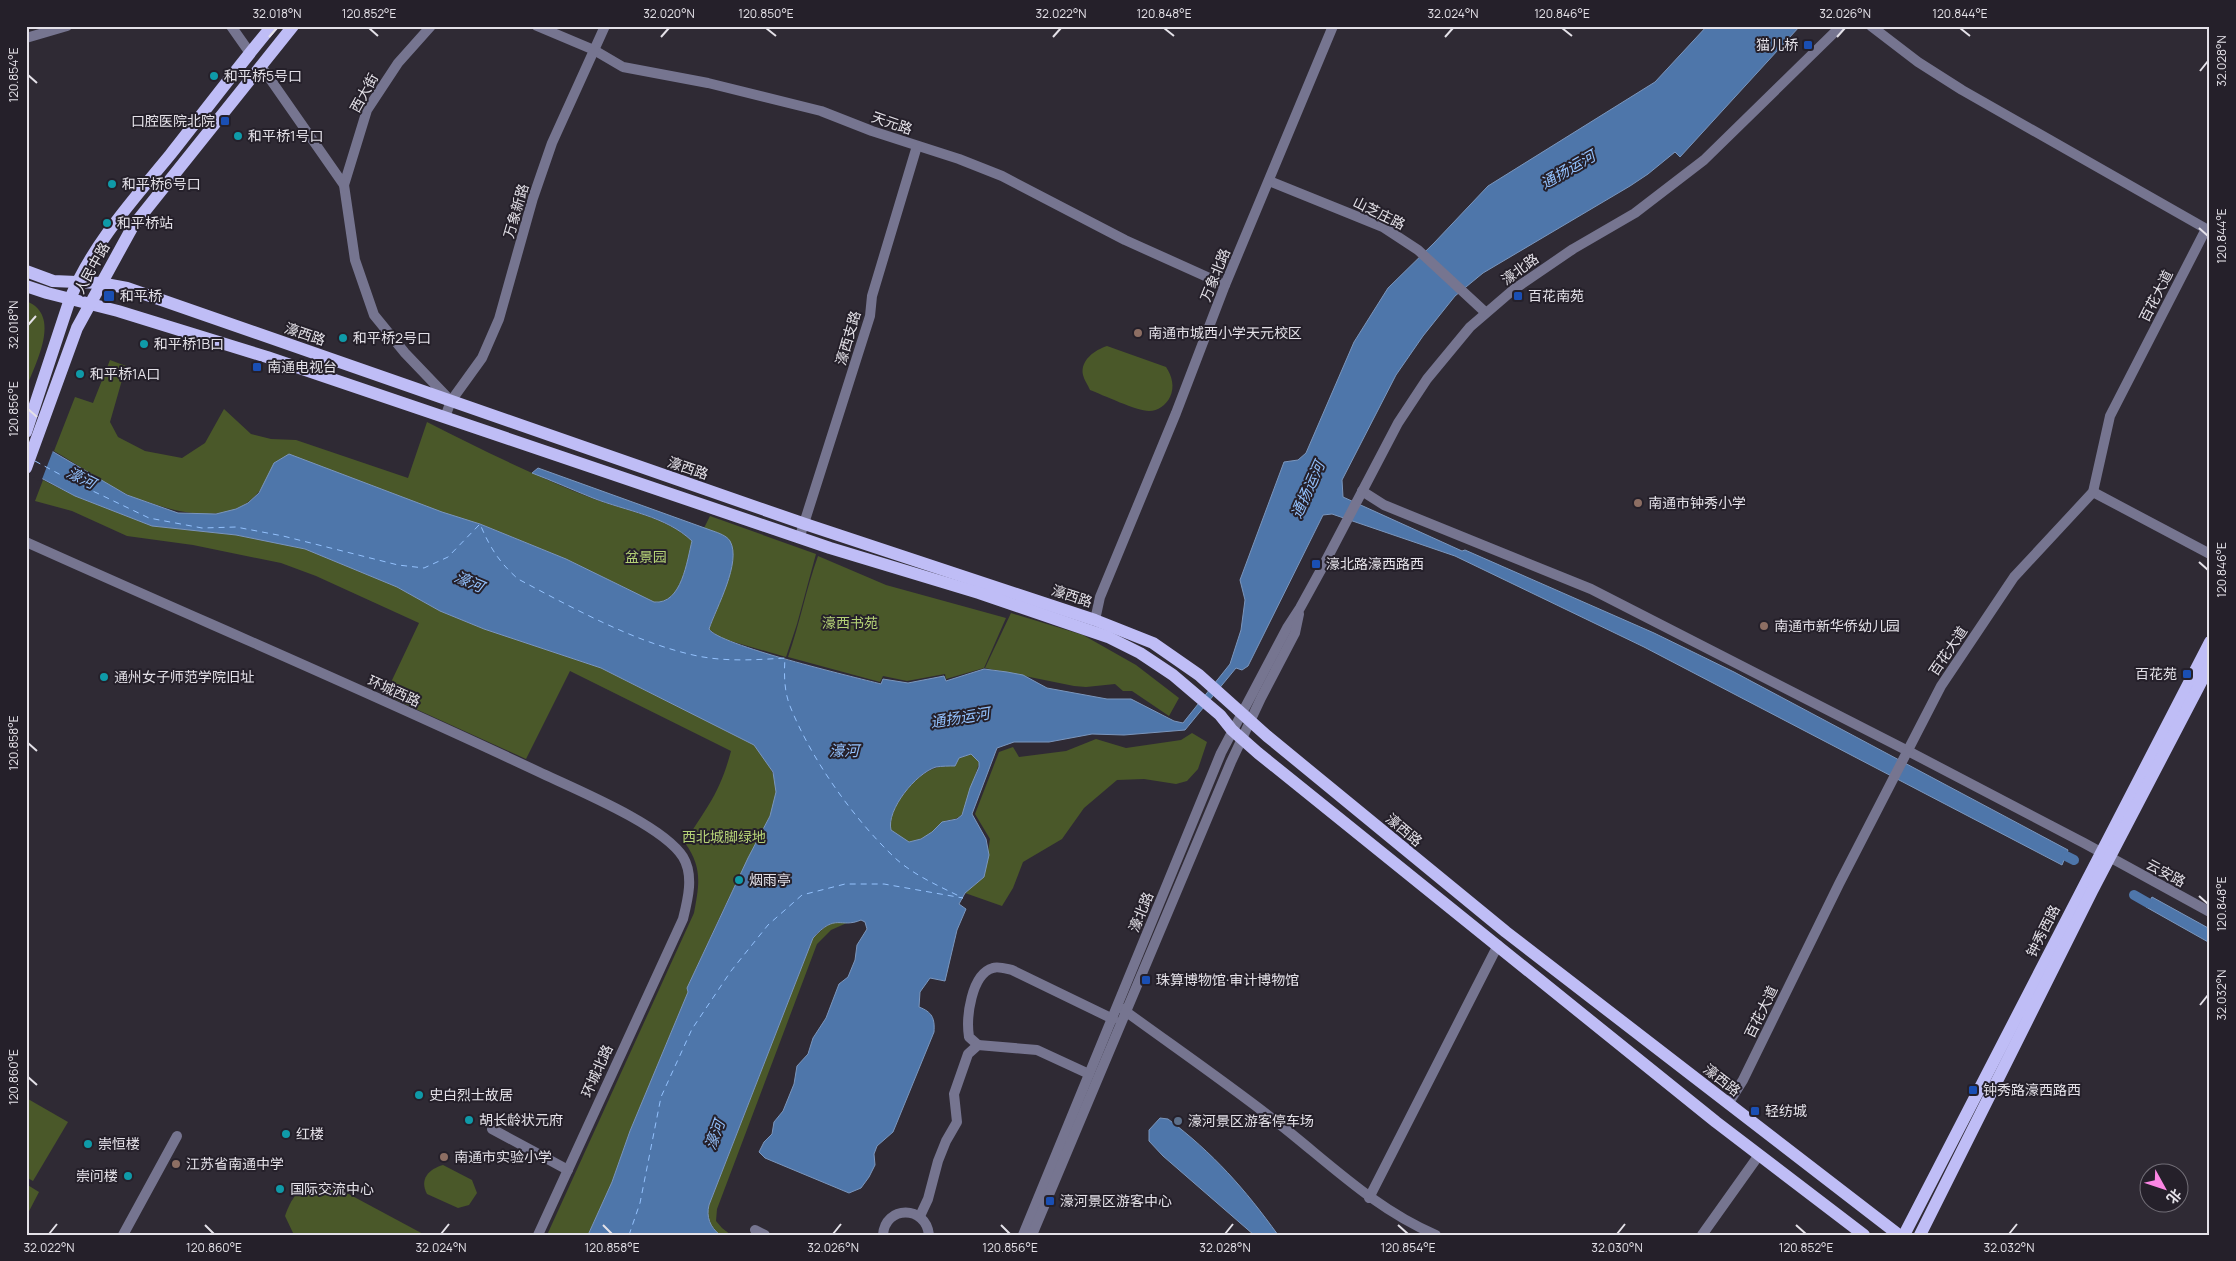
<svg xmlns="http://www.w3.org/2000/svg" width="2236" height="1261" font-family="Manrope,'Noto Sans SC',sans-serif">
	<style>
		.green { fill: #4a5829 }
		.water { fill: #4e76aa; stroke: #7b96bd; fill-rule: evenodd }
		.pier { fill: #2f2a34 }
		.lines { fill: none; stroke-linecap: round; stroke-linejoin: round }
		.canal { stroke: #4e76aa; stroke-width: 10 }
		.ferry { stroke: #93c1fd; stroke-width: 1; stroke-dasharray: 6 5; stroke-linecap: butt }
		.minor { stroke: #767590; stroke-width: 10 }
		.major { stroke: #bfbdf6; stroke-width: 12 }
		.ticks { fill: none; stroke: #e4e1e8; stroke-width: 2 }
		.transit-dot { fill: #1a4fb4; stroke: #25202a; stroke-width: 2 }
		.culture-dot { fill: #0f9aa8; stroke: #25202a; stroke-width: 2 }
		.education-dot { fill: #8d6e63; stroke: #25202a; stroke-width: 2 }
		.service-dot { fill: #5c6f8a; stroke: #25202a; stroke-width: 2 }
		.labels { text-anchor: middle; stroke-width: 4; stroke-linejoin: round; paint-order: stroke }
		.poi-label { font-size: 14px; fill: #e4e1e8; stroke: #25202a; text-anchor: start }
		.street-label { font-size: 14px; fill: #e4e1e8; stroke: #25202a }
		.park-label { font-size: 14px; fill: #b5d276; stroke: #25202a }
		.water-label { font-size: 15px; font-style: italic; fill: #93c1fd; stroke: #25202a }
		.neatline { fill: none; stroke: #e4e1e8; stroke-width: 2 }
		.ticks-label { font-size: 12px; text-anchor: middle; fill: #e4e1e8 }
	</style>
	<rect width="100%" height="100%" fill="#2f2a34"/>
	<!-- green -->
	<g class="green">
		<path d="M 26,301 C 63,315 35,364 26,389 Z"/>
		<path d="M 1107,346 L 1166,367 C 1172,376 1175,387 1170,397 C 1166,405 1158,411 1149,411 C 1137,411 1103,395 1090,390 C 1088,385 1084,380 1083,375 C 1080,360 1095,350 1107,346 Z"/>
		<path d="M 110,360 L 126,366 L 110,422 L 118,437 L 145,451 L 182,458 L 205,443 L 224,409 L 251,434 L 271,439 L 296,440 L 408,478 L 427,422 C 482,450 537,477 594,499 C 627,511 666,517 692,541 C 687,560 682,605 654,602 L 566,559 L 480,524 L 442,513 L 264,484 C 241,525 188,516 151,503 C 143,500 133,498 126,494 C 101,481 78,465 54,451 L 75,397 L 93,403 Z"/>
		<path d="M 43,480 L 75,496 L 152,526 L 236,535 L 305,549 L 397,587 L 440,611 L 484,629 L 601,668 L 754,745 C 765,759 777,773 776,792 C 774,817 758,838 748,859 C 726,902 707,945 687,988 L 688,992 L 630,1131 L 612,1182 L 588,1235 L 547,1235 L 694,913 C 699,885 703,868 685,843 C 692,830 700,819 708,806 C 719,789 726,770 731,751 L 570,671 L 526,759 L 385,695 L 419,623 L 316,576 L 281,563 L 193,545 L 127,536 L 72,511 L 35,501 Z"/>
		<polygon points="710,516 816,554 797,624 786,657 720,638 709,629 729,578 732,553 713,531 704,528"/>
		<path d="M 818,556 L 886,585 L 1006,618 L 984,668 L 946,679 L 945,674 L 907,681 L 883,676 L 880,682 L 788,657 C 800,623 806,589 818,556 Z"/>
		<polygon points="1011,613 1083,635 1136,665 1179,698 1169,716 1132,691 1123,691 1115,684 1086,687 1074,686 985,668"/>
		<polygon points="1192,733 1207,742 1198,769 1187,781 1176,784 1144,779 1117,780 1084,808 1062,839 1023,862 1013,888 1002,906 965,893 984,877 990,839 975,814 999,752 1013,747 1019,757 1066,751 1096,739 1126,748 1181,740"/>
		<path d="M 971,754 L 979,762 C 979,765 964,811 962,814 C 958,820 951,819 945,821 C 940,823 937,828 933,831 C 926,838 918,840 908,842 L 891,830 C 886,810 916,773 936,768 C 941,766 949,766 955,766 L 959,758 Z"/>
		<path d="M 844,921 L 849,922 L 831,930 L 817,944 L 717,1209 L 716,1221 L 722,1228 L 731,1235 L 720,1235 C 710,1227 706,1217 709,1205 L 813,938 L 825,927 L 834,922 Z"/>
		<polygon points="28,1099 68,1122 33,1181 26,1177 26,1102"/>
		<path d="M 443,1165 L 472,1180 L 477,1193 L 469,1205 L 458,1208 L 427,1194 C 419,1179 429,1169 443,1165 Z"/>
		<path d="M 317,1183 L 330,1184 L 425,1235 L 294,1235 L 285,1216 C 291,1199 298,1187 317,1183 Z"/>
		<polygon points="26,1184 39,1192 26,1217"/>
	</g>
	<!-- water -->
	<g class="water">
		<path d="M 1707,26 L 1800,26 L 1680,157 L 1675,152 L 1648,174 L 1630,186 L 1483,273 L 1455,296 L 1423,336 L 1396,375 L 1342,480 L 1343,497 L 1462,551 L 1465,550 L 1654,633 L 1734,672 L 2068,850 L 2062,865 L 1644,647 L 1455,556 L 1332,514 L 1323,515 L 1248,666 L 1242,670 L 1236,668 L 1185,730 L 1124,735 L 1092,734 L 1049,742 L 1014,742 L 997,748 L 972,814 L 986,839 L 989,855 L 984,877 L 965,893 L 959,904 L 966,909 L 957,930 L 945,981 L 930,978 L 920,992 L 919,1007 C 932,1012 935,1018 934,1032 L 893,1132 L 877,1146 L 874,1154 L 875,1165 L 869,1177 L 861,1188 L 849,1193 L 765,1158 L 759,1152 L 764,1142 L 772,1134 L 774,1122 L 783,1111 L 794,1084 L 797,1066 L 808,1054 L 813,1038 L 826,1018 L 839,984 L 848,977 L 855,960 L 857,945 L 867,929 L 865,922 L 861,920 C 840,929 836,912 813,938 L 709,1205 C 706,1217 710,1227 720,1235 L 588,1235 L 612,1182 L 630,1131 L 688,992 L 687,988 L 748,858 L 770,816 L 776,792 L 773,772 L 754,745 L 601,668 L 484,629 L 440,611 L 397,587 L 305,549 L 236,535 L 152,526 L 75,496 L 26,470 L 26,436 L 127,495 L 178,513 L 216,514 L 236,509 L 248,503 L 259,493 L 274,463 L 289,454 L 442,512 L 480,524 L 566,559 L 654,602 C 682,605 687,560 692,541 C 666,516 626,511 593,498 C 573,490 553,481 532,473 L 538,468 L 713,531 C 719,533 727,536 730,541 C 742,562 716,608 709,629 C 718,645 854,677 881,684 L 883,679 L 908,683 L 944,676 L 946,681 L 984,669 L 1007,672 L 1023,675 L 1047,688 L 1107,699 L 1131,699 L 1174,721 L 1183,723 L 1230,664 L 1241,630 L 1245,600 L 1240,580 L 1284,462 L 1298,460 L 1306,453 L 1354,342 L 1388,288 L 1434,243 L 1488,186 L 1655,82 ZM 971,754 L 979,762 L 979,767 L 970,788 L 962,815 L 957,819 L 942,822 L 932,832 L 921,839 L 909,842 L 891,830 C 886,810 916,773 936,767 C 942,766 949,766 955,766 L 959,758 Z"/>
		<polygon points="2152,897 2210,929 2210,943 2146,907"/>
		<path d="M 1160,1118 L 1168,1119 C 1213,1153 1245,1189 1278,1235 L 1254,1235 L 1163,1156 L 1149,1141 L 1149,1130 Z"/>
	</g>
	<!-- pier -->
	<polygon class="pier" points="26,433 54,448 41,482 26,473"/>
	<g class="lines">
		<!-- canal -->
		<g class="canal">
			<polyline points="2066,856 2074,860"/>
			<polyline points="2134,895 2148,903"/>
		</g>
		<!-- ferry -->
		<path class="ferry" d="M 35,461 L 74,482 L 149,518 L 202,528 L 236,527 L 283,536 L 398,565 L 424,568 L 448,557 L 480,524 C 490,548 499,562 518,579 C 573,608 632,641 693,655 C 723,662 755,660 785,658 C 784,674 784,691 790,706 C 811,759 853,818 894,857 C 913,875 939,886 963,898 L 884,884 L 845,884 L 802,895 L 768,925 L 731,971 L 692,1029 L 661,1097 L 640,1203 L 629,1235"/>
		<!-- minor -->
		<g class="minor">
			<polyline points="231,26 250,53"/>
			<polyline points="537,26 594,50 623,67 708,83 821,111 872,131 959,159 1002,176 1125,240 1225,285"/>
			<polyline points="1871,26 1918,62 1962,90 2210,231"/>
			<polyline points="26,38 67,26"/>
			<polyline points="261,66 344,185 355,260 374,315 405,353 450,400"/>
			<polyline points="1269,181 1383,227 1418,250 1485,312"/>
			<polyline points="344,185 367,110 398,63 431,26"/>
			<polyline points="445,417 451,401 482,358 499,319 533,198 552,143 605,26"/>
			<polyline points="1362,491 1384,505 1591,589 1908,751 2084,843 2210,912"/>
			<polyline points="2093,492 2210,554"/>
			<polyline points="800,536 870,316 872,296 917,146"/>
			<path d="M 26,542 C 197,619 370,692 539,772 C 575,789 663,825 683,857 C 694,875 688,899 683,919 L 538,1235"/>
			<polyline points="1095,620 1100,597 1176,413 1225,285 1333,26"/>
			<path d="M 1121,1008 C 1173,1046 1227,1083 1278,1123 C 1329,1163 1375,1209 1436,1235"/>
			<path d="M 978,1045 L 969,1037 C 966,1018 971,974 993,968 C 998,966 1007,969 1012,970 L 1113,1019"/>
			<polyline points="1728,1104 1743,1080 1839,884 1941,686 2014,577 2093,492 2110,416 2206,229"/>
			<polyline points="492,1129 568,1170"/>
			<polyline points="1369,1198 1498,945"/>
			<polyline points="920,1216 928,1199 938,1161 946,1141 957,1122 954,1094 968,1054 978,1045 1037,1050 1089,1074"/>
			<polyline points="755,1230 765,1235"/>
			<polyline points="123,1235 177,1136"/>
			<path d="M 883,1235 C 885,1205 926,1205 929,1235"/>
			<polyline points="1023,1235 1221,753 1287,628 1300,608 1322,568 1398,423 1427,379 1470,327 1513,290 1573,249 1635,213 1704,160 1841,26"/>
			<polyline points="1032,1235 1231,762 1261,698 1295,633 1299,614"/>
			<polyline points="1702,1235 1759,1155"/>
		</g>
		<!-- major -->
		<g class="major">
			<polyline points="26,271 53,281 100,283 127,288 805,524 1095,620 1153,643 1199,675 1267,736 1506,932 1899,1235"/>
			<polyline points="26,286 47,293 118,311 267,357 830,548 979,593 1108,637 1140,653 1173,675 1220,715 1232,730 1258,753 1716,1122 1864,1235"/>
			<path d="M 26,432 L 70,299 C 92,245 133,200 170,155 C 204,112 237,68 272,26"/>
			<polyline points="26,468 77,328 133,226 293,26"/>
			<polyline points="1904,1235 2210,642"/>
			<polyline points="1920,1235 2092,891 2210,665"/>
		</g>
	</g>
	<!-- ticks -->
	<path class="ticks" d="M 369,28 L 378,36M 766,28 L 776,36M 1164,28 L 1174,36M 1562,28 L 1572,36M 1960,28 L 1970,36M 269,37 L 277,28M 661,37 L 669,28M 1053,37 L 1061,28M 1445,37 L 1453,28M 1837,37 L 1845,28M 2200,71 L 2208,61M 28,75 L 37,83M 2199,228 L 2208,236M 28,325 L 36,316M 28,409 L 37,417M 2199,562 L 2208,570M 28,743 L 37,751M 2199,896 L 2208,904M 2200,1005 L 2208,995M 28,1077 L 37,1085M 205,1225 L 214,1234M 603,1225 L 612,1234M 1001,1225 L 1010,1234M 1398,1225 L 1408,1234M 1796,1225 L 1806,1234M 49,1234 L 57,1224M 441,1234 L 449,1224M 833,1234 L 841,1224M 1225,1234 L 1233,1224M 1617,1234 L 1625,1224M 2009,1234 L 2017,1224"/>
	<!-- markers -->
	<g class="transit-dot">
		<rect x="1803" y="40" width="10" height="10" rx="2.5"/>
		<rect x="220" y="116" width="10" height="10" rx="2.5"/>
		<rect x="103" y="290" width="12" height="12" rx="2.5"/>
		<rect x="1513" y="291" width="10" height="10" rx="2.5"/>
		<rect x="252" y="362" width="10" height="10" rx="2.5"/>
		<rect x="1311" y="559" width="10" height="10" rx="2.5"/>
		<rect x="2182" y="669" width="10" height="10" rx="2.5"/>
		<rect x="1141" y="975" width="10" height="10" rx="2.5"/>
		<rect x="1968" y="1085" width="10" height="10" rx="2.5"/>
		<rect x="1750" y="1106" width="10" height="10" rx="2.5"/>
		<rect x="1045" y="1196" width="10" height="10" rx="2.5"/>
	</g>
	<g class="culture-dot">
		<circle cx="214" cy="76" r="5"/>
		<circle cx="238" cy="136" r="5"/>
		<circle cx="112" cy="184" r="5"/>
		<circle cx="107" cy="223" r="5"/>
		<circle cx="343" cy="338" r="5"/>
		<circle cx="144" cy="344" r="5"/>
		<circle cx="80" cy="374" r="5"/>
		<circle cx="104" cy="677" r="5"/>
		<circle cx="739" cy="880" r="5"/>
		<circle cx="419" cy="1095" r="5"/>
		<circle cx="469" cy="1120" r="5"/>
		<circle cx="286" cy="1134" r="5"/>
		<circle cx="88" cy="1144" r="5"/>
		<circle cx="128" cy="1176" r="5"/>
		<circle cx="280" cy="1189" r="5"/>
	</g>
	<g class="education-dot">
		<circle cx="1138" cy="333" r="5"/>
		<circle cx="1638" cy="503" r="5"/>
		<circle cx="1764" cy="626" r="5"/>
		<circle cx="444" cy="1157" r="5"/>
		<circle cx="176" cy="1164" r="5"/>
	</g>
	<circle class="service-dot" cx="1178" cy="1121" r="5"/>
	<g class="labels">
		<!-- poi labels -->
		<g class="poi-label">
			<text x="1798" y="50" text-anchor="end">猫儿桥</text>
			<text x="224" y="81">和平桥5号口</text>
			<text x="215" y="126" text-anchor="end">口腔医院北院</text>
			<text x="248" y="141">和平桥1号口</text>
			<text x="122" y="189">和平桥6号口</text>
			<text x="117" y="228">和平桥站</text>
			<text x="120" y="301">和平桥</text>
			<text x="1528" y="301">百花南苑</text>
			<text x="1148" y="338">南通市城西小学天元校区</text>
			<text x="353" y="343">和平桥2号口</text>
			<text x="154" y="349">和平桥1B口</text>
			<text x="267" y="372">南通电视台</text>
			<text x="90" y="379">和平桥1A口</text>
			<text x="1648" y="508">南通市钟秀小学</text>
			<text x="1326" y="569">濠北路濠西路西</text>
			<text x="1774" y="631">南通市新华侨幼儿园</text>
			<text x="2177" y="679" text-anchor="end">百花苑</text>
			<text x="114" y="682">通州女子师范学院旧址</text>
			<text x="749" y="885">烟雨亭</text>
			<text x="1156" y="985">珠算博物馆·审计博物馆</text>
			<text x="1983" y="1095">钟秀路濠西路西</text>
			<text x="429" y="1100">史白烈士故居</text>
			<text x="1765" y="1116">轻纺城</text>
			<text x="479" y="1125">胡长龄状元府</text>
			<text x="1188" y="1126">濠河景区游客停车场</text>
			<text x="296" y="1139">红楼</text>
			<text x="98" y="1149">崇恒楼</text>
			<text x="454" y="1162">南通市实验小学</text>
			<text x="186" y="1169">江苏省南通中学</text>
			<text x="118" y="1181" text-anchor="end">崇问楼</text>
			<text x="290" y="1194">国际交流中心</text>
			<text x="1060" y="1206">濠河景区游客中心</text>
		</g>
		<!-- street labels -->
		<g class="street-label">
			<text transform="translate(364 93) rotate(-61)" y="5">西大街</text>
			<text transform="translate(892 123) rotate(19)" y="5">天元路</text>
			<text transform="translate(516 211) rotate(-74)" y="5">万象新路</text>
			<text transform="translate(1379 213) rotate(26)" y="5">山芝庄路</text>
			<text transform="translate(92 268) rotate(-61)" y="5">人民中路</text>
			<text transform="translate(1520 269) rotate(-36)" y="5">濠北路</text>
			<text transform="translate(1215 275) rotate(-68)" y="5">万象北路</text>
			<text transform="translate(2156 296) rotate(-63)" y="5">百花大道</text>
			<text transform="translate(305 334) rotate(19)" y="5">濠西路</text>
			<text transform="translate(848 338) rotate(-74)" y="5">濠西支路</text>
			<text transform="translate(688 468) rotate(19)" y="5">濠西路</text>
			<text transform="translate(1072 596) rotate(18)" y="5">濠西路</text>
			<text transform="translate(1948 651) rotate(-56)" y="5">百花大道</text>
			<text transform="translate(394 691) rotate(24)" y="5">环城西路</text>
			<text transform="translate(1404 830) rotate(40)" y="5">濠西路</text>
			<text transform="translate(2166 873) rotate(28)" y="5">云安路</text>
			<text transform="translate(1141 912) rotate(-68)" y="5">濠北路</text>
			<text transform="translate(2043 931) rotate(-63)" y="5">钟秀西路</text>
			<text transform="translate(1761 1012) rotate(-64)" y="5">百花大道</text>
			<text transform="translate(597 1071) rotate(-66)" y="5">环城北路</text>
			<text transform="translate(1722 1080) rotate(38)" y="5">濠西路</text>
		</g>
		<!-- park labels -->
		<g class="park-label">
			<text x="646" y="562">盆景园</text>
			<text x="850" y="628">濠西书苑</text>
			<text x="724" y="842">西北城脚绿地</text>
		</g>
		<!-- water labels -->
		<g class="water-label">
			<text transform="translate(1568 170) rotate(-30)" y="5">通扬运河</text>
			<text transform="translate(81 478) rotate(26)" y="5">濠河</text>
			<text transform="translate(1308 490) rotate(-66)" y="5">通扬运河</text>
			<text transform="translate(469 582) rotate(23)" y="5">濠河</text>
			<text transform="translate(960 718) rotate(-9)" y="5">通扬运河</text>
			<text x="844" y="756">濠河</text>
			<text transform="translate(715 1135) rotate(-70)" y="5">濠河</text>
		</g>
	</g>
	<!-- border -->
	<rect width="2236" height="1261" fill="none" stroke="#25202a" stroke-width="55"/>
	<!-- north arrow -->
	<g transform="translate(2164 1188) rotate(130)"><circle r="24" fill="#25202a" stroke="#716d76"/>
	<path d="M0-4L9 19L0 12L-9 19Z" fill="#fc86e4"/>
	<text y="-8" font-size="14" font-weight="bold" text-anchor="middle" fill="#e4e1e8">北</text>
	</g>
	<rect x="28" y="28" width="2180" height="1206" class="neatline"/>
	<g class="ticks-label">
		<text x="277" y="18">32.018°N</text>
		<text x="369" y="18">120.852°E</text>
		<text x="669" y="18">32.020°N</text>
		<text x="766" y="18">120.850°E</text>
		<text x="1061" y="18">32.022°N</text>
		<text x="1164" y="18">120.848°E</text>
		<text x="1453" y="18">32.024°N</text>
		<text x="1562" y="18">120.846°E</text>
		<text x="1845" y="18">32.026°N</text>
		<text x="1960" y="18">120.844°E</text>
		<text transform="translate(2222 61) rotate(-90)" y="4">32.028°N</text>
		<text transform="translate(14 75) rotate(-90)" y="4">120.854°E</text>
		<text transform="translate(2222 236) rotate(-90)" y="4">120.844°E</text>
		<text transform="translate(14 325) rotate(-90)" y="4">32.018°N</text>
		<text transform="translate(14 409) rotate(-90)" y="4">120.856°E</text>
		<text transform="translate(2222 570) rotate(-90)" y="4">120.846°E</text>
		<text transform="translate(14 743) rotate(-90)" y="4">120.858°E</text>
		<text transform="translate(2222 904) rotate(-90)" y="4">120.848°E</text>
		<text transform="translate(2222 995) rotate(-90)" y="4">32.032°N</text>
		<text transform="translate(14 1077) rotate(-90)" y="4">120.860°E</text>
		<text x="49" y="1252">32.022°N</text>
		<text x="214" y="1252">120.860°E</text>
		<text x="441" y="1252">32.024°N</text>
		<text x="612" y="1252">120.858°E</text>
		<text x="833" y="1252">32.026°N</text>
		<text x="1010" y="1252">120.856°E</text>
		<text x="1225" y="1252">32.028°N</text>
		<text x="1408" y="1252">120.854°E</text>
		<text x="1617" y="1252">32.030°N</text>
		<text x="1806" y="1252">120.852°E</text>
		<text x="2009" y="1252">32.032°N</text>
	</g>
</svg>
